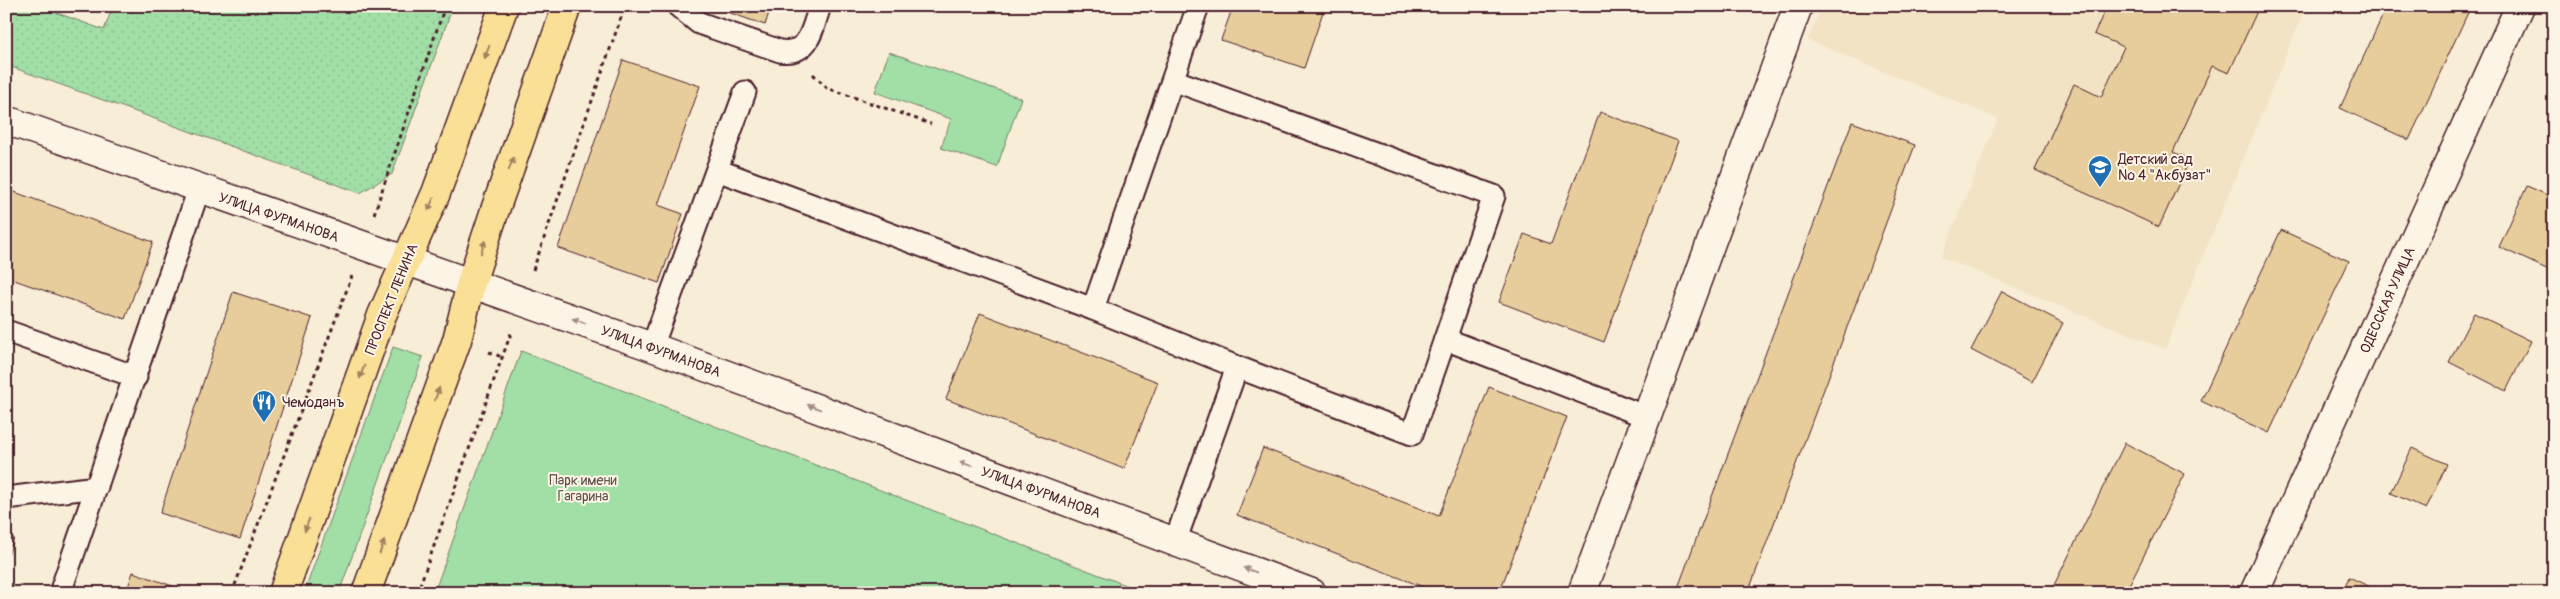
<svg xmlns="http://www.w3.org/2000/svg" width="2560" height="599" font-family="Pangolin,sans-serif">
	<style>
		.built { fill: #f3e3c5 }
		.grass { fill: url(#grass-dots); stroke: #767f69 }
		.park { fill: #a1dfa7; stroke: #767f69 }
		.building { fill: #e7cd9c; stroke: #4a1f2b }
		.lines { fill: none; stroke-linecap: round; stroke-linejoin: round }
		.lane-casing { stroke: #4a1f2b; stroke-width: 25 }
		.street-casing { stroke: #4a1f2b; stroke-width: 31 }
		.secondary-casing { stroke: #4a1f2b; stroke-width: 31 }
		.primary-casing { stroke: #4a1f2b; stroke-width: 31 }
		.path { stroke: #4a1f2b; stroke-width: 3; stroke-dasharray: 4 4; stroke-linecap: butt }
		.lane { stroke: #fcf5e5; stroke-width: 21 }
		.street { stroke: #fcf5e5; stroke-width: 28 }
		.secondary { stroke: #fcf5e5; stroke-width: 28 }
		.primary { stroke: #f9e096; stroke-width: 28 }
		.oneway { fill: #a28060 }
		.oneway2 { fill: #a38a88 }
		.labels { text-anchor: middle; stroke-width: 4; stroke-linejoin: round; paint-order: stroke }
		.poi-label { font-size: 14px; fill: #4a1f2b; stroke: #fcf5e5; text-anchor: start }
		.street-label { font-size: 14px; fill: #4a1f2b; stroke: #fcf5e5 }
		.park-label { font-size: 14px; fill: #604f4a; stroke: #fcf5e5 }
	</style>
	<defs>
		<pattern id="grass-dots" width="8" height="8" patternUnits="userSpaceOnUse" patternTransform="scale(1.25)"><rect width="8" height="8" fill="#a1dfa7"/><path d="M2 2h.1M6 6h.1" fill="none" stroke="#8cbf90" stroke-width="1.8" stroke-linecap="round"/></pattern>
	</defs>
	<rect width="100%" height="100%" fill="#f8edd6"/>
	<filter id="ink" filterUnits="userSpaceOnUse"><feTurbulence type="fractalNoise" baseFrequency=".02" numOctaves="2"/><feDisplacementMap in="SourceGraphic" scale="10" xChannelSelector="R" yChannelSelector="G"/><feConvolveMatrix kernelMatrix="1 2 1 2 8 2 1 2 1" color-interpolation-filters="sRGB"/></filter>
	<g filter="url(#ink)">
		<!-- built -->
		<polygon class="built" points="1822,6 2306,6 2165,349 1941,257 1998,119 1808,40"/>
		<!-- grass -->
		<polygon class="grass" points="6,6 38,6 104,30 113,6 453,6 392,174 360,193 6,65"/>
		<!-- park -->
		<g class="park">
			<polygon points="889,52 1021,98 997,167 941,148 951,119 875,92"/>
			<polygon points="393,347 423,357 339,593 304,593"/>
			<polygon points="521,351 1146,593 434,593"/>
		</g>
		<!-- building -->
		<g class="building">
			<polygon points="710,6 771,6 765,25"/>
			<polygon points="1233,6 1325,6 1304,68 1221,40"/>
			<polygon points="2107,6 2251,6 2258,9 2229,73 2212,66 2173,152 2190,159 2159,227 2035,170 2074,84 2101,97 2124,47 2094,34"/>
			<polygon points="2387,6 2471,6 2409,140 2340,108"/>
			<polygon points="623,60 700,86 658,205 683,214 659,283 558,248"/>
			<polygon points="1600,112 1678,141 1604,342 1499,302 1524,234 1551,244"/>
			<polygon points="1852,122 1915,145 1748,593 1676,593"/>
			<polygon points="2527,186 2554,198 2554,266 2551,271 2499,247"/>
			<polygon points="6,189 153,242 125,319 6,277"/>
			<polygon points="2281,230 2349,261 2269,433 2201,401"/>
			<polygon points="2002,291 2063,323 2032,382 1971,350"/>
			<polygon points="233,292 312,318 240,539 160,513"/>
			<polygon points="980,313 1158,382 1124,469 946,399"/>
			<polygon points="2474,313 2531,341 2506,391 2449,362"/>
			<polygon points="1489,387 1567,417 1499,593 1439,593 1237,515 1263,448 1439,516"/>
			<polygon points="2125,443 2185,474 2125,593 2050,593"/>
			<polygon points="2412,448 2447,464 2426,509 2391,493"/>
			<polygon points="6,535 14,538 6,562"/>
			<polygon points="133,572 192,593 126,593"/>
			<polygon points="2349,577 2383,593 2342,593"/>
		</g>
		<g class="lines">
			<!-- lane casing -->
			<g class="lane-casing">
				<g id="lane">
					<path d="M 678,6 L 699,23 L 780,51 C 810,55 812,29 820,6"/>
					<polyline points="1173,80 1494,196 1445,339 1647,417"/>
					<polyline points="717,170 1093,309"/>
					<polyline points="6,331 136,377"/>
					<polyline points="652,347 745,92"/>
					<polyline points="1237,367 1412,434 1445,339"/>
					<polyline points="6,498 97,487"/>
					<polyline points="1175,542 1237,367 1093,309 1198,6"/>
					<polyline points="60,593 199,189"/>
				</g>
			</g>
			<!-- street casing -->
			<g class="street-casing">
				<g id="street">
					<polyline points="1582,593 1798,6"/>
					<polyline points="2254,593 2520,6"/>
				</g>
			</g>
			<!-- secondary casing -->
			<g class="secondary-casing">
				<polyline id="secondary" points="6,120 652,347 1312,593"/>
			</g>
			<!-- primary casing -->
			<g class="primary-casing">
				<g id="primary">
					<polyline points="283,593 382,315 436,193 504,6"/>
					<polyline points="366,593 457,340 471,283 495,210 567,6"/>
				</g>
			</g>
			<!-- path -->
			<g class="path">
				<polyline points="813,74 827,88 931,124"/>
				<polyline points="374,214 445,6"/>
				<polyline points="533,270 625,6"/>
				<polyline points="489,352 502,357"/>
				<polyline points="232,593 352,276"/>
				<polyline points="417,593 511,333"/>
			</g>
			<!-- lane -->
			<use href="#lane" class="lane"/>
			<!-- street -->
			<use href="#street" class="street"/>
			<!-- secondary -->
			<use href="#secondary" class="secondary"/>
			<!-- primary -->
			<use href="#primary" class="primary"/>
		</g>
		<!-- one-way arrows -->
		<defs><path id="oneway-solid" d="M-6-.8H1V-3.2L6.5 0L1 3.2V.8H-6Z" transform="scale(1.25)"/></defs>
		<g class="oneway">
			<use href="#oneway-solid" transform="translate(487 52) rotate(110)"/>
			<use href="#oneway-solid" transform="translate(511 164) rotate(-70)"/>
			<use href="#oneway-solid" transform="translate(431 204) rotate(114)"/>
			<use href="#oneway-solid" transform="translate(483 247) rotate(-72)"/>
			<use href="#oneway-solid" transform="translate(362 372) rotate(110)"/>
			<use href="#oneway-solid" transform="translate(437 394) rotate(-70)"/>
			<use href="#oneway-solid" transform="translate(307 525) rotate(110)"/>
			<use href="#oneway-solid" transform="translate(382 547) rotate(-70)"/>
		</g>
		<g class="oneway2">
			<use href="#oneway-solid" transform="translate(579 321) rotate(-160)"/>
			<use href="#oneway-solid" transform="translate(814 407) rotate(-160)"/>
			<use href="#oneway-solid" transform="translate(966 464) rotate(-160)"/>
			<use href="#oneway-solid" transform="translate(1250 570) rotate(-160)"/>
		</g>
	</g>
	<!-- icons -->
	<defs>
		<g id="school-pin" transform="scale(1.25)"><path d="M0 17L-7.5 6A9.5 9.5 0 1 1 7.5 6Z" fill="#1f6fb2" stroke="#fcf5e5"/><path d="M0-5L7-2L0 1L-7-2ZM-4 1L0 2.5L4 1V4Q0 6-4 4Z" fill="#fff"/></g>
		<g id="restaurant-pin" transform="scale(1.25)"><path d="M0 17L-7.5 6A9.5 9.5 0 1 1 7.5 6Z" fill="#1f6fb2" stroke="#fcf5e5"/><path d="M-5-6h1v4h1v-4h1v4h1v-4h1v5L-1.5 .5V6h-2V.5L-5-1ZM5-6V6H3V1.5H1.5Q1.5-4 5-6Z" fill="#fff"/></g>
	</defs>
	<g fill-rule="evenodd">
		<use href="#school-pin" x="2100" y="167"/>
		<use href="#restaurant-pin" x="264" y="402"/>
	</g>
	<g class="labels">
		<!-- poi labels -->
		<g class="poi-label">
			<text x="2118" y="164">Детский сад<tspan x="2118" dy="16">№ 4 "Акбузат"</tspan></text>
			<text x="282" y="407">Чемоданъ</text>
		</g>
		<!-- street labels -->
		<g class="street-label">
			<text transform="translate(279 217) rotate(19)" y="5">УЛИЦА ФУРМАНОВА</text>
			<text transform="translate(391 299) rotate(-68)" y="5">ПРОСПЕКТ ЛЕНИНА</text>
			<text transform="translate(2387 300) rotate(-66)" y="5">ОДЕССКАЯ УЛИЦА</text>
			<text transform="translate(661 351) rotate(20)" y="5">УЛИЦА ФУРМАНОВА</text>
			<text transform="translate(1041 492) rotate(20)" y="5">УЛИЦА ФУРМАНОВА</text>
		</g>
		<!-- park labels -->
		<g class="park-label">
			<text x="583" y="485">Парк имени<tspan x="583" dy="16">Гагарина</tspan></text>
		</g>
	</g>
	<!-- margin -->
	<rect width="2560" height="599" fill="none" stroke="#fcf5e5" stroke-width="25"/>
	<rect x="12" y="12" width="2535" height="574" fill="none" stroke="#4a1f2b" stroke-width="2" filter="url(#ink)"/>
</svg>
